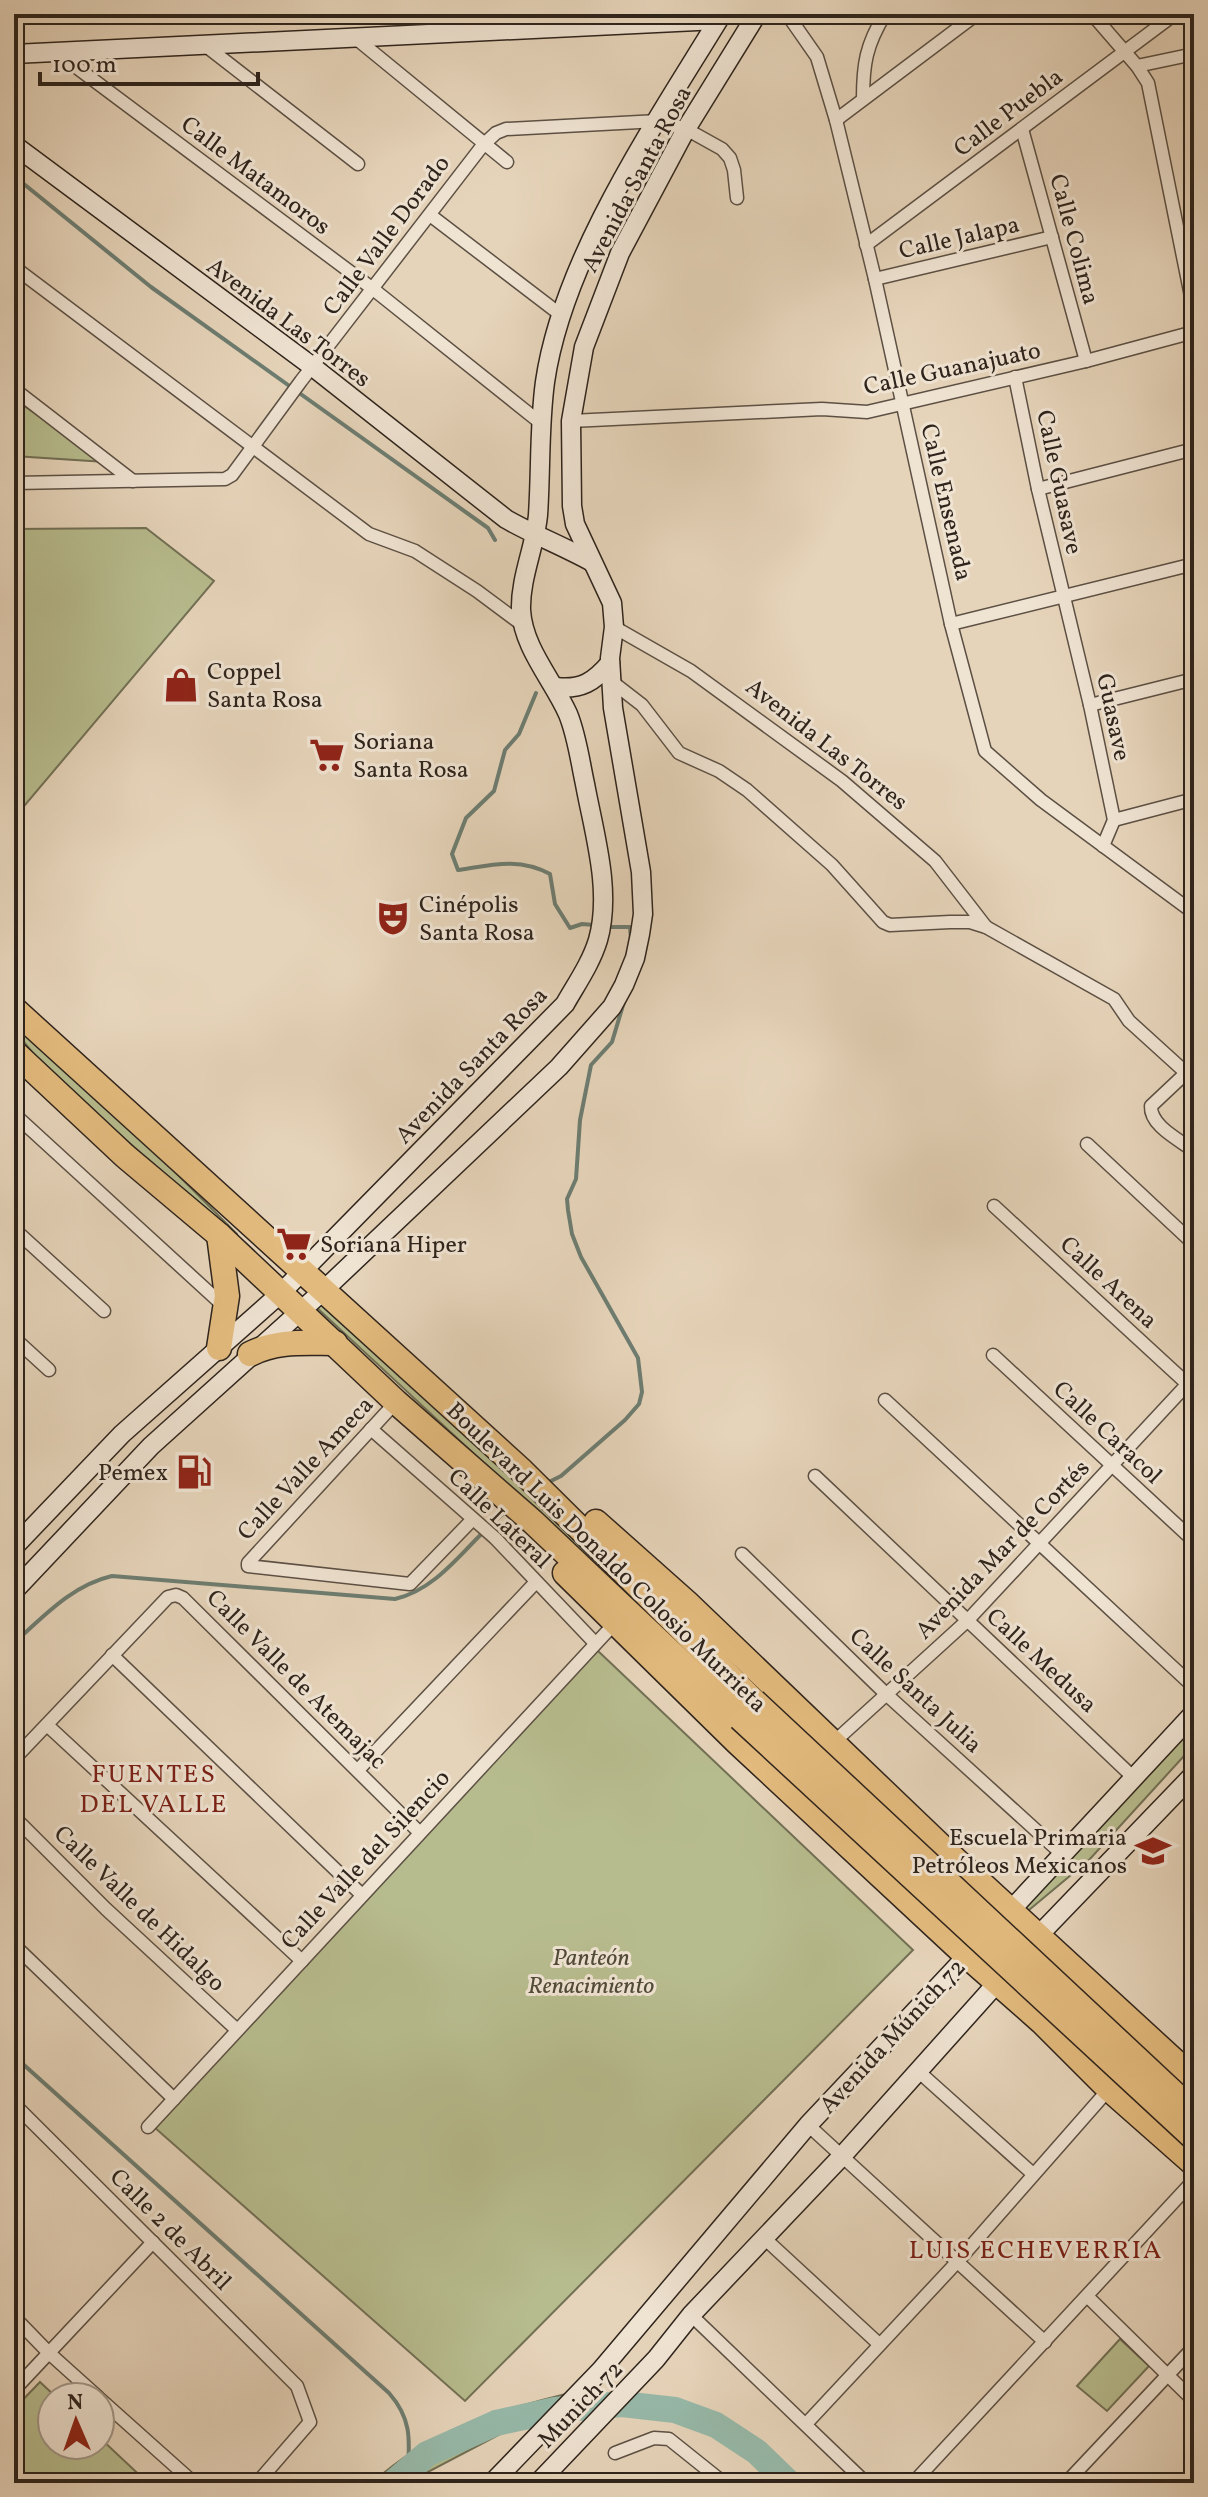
<svg xmlns="http://www.w3.org/2000/svg" width="1208" height="2497" font-family="Vollkorn,serif">
	<style>
		.green { fill: #b7bc8e; stroke: #727055; stroke-width: 2 }
		.lines { fill: none; stroke-linecap: round; stroke-linejoin: round }
		.stream { stroke: #6d7d71; stroke-width: 4 }
		.river { stroke: #97b9a9; stroke-width: 26 }
		.street-casing { stroke: #5c5044; stroke-width: 15 }
		.secondary-casing { stroke: #2e241c; stroke-width: 21 }
		.highway-casing { stroke: #2e241c; stroke-width: 27 }
		.street { stroke: #efe3d2; stroke-width: 12 }
		.secondary { stroke: #efe3d2; stroke-width: 18 }
		.highway { stroke: #e3ba7d; stroke-width: 24 }
		.highway-bridge-casing { stroke: #2e241c; stroke-width: 27; stroke-linecap: butt }
		.highway-bridge { stroke: #e3ba7d; stroke-width: 24 }
		.labels { text-anchor: middle; stroke-width: 6; stroke-linejoin: round; paint-order: stroke }
		.street-label { font-size: 24px; fill: #2e241c; stroke: #efe3d2 }
		.poi-label { font-size: 24px; fill: #2e241c; stroke: #efe3d2; text-anchor: start }
		.park-label { font-size: 24px; font-style: italic; fill: #504a38; stroke: #efe3d2 }
		.neighbourhood-label { font-size: 26px; letter-spacing: 2px; fill: #7a1f14; stroke: #efe3d2 }
	</style>
	<rect width="100%" height="100%" fill="#e6d4ba"/>
	<filter id="stains"><feTurbulence type="fractalNoise" baseFrequency=".0025" numOctaves="4"/><feColorMatrix values="0 0 0 0 .2 0 0 0 0 .09 0 0 0 0 .02 0 0 0 .5 -.17"/></filter>
	<radialGradient id="worn" r=".72"><stop offset=".6" stop-color="#630" stop-opacity="0"/><stop offset="1" stop-color="#630" stop-opacity=".3"/></radialGradient>
	<!-- green -->
	<g class="green">
		<polygon points="14,399 106,462 14,456"/>
		<polygon points="146,528 214,581 14,818 14,529"/>
		<polygon points="14,1021 156,1153 237,1234 234,1240 179,1186 51,1075 14,1030"/>
		<polygon points="321,1304 514,1476 939,1886 315,1306"/>
		<polygon points="597,1650 913,1950 465,2401 154,2127"/>
		<polygon points="1194,1715 1194,1745 1089,1860 1023,1915 1016,1915"/>
		<polygon points="1120,2339 1149,2366 1107,2411 1077,2386"/>
		<polygon points="40,2382 56,2397 52,2397 52,2445 100,2445 100,2438 148,2483 14,2483 14,2409"/>
		<path d="M 566,2394 L 622,2404 L 564,2422 L 504,2432 L 422,2475 L 414,2483 L 372,2483 C 432,2429 490,2413 566,2394 Z"/>
	</g>
	<g class="lines">
		<!-- stream -->
		<g class="stream">
			<polyline points="14,176 151,287 488,528 495,540"/>
			<path d="M 536,693 L 519,734 L 505,750 L 494,791 L 466,818 L 452,854 L 458,870 C 491,865 519,857 550,874 L 555,904 L 570,928 L 582,924 L 594,925"/>
			<polyline points="607,927 630,927 631,939"/>
			<polyline points="547,1483 561,1476 625,1420 639,1404 642,1392 638,1358 581,1257 572,1234 568,1210 567,1199 576,1179 580,1120 591,1065 612,1042 624,1002"/>
			<path d="M 14,1643 C 43,1617 72,1585 112,1576 L 395,1599 C 443,1588 470,1538 507,1511"/>
			<path d="M 14,2056 L 389,2393 C 411,2418 410,2438 408,2470"/>
		</g>
		<!-- river -->
		<polyline class="river" points="393,2483 427,2454 496,2423 555,2410 622,2404 675,2410 716,2425 757,2452 789,2483"/>
		<!-- street casing -->
		<g class="street-casing">
			<g id="street">
				<polyline points="458,14 459,34"/>
				<polyline points="787,14 817,57 836,120 875,279 951,624 985,751 1041,800 1194,913"/>
				<polyline points="1092,14 1137,66 1148,83 1194,311"/>
				<polyline points="358,40 507,162"/>
				<polyline points="206,46 358,164"/>
				<polyline points="56,52 373,289 542,424"/>
				<polyline points="1137,66 1194,54"/>
				<path d="M 863,99 C 863,64 866,45 885,14"/>
				<polyline points="836,120 977,14"/>
				<polyline points="1022,129 1086,361"/>
				<polyline points="430,215 561,315"/>
				<polyline points="866,245 1175,14"/>
				<polyline points="14,267 369,534 415,551 477,591 524,626"/>
				<polyline points="875,279 1052,237"/>
				<polyline points="1015,377 1038,489 1090,705 1114,820 1103,846"/>
				<polyline points="14,389 133,481"/>
				<polyline points="571,421 822,409 867,412 1086,361 1194,332"/>
				<polyline points="14,483 225,479 232,475 301,381 483,145 496,133 506,129 658,121 686,129 722,149 730,158 734,170 737,198"/>
				<polyline points="1038,489 1194,449"/>
				<polyline points="951,624 1194,564"/>
				<polyline points="614,627 691,671 842,781 935,861 986,927"/>
				<polyline points="611,681 642,705 679,753 719,771 747,790 832,865 883,922 890,925 950,922 970,922 986,927 1114,999 1129,1021 1194,1080"/>
				<polyline points="1090,705 1194,679"/>
				<polyline points="1114,820 1194,799"/>
				<path d="M 1185,1074 L 1151,1106 C 1150,1126 1180,1140 1194,1151"/>
				<polyline points="14,1114 226,1308"/>
				<polyline points="1087,1144 1194,1244"/>
				<polyline points="994,1206 1194,1390"/>
				<polyline points="14,1229 104,1311"/>
				<polyline points="14,1338 49,1370"/>
				<polyline points="993,1355 1194,1541"/>
				<polyline points="885,1400 1194,1687"/>
				<polyline points="396,1402 248,1563 248,1566 410,1584 473,1519"/>
				<polyline points="371,1429 495,1538 595,1643"/>
				<polyline points="815,1476 1134,1778"/>
				<polyline points="742,1554 886,1694 1062,1854"/>
				<polyline points="112,1655 362,1895"/>
				<polyline points="47,1725 302,1961"/>
				<polyline points="834,1742 968,1620 1194,1377"/>
				<polyline points="14,1759 168,1597 176,1595 183,1598 419,1832"/>
				<polyline points="358,1770 536,1582"/>
				<polyline points="14,1817 106,1909 237,2030"/>
				<polyline points="14,1945 174,2099"/>
				<polyline points="918,2071 1033,2174"/>
				<polyline points="14,2104 297,2386 310,2422 257,2483"/>
				<polyline points="808,2125 1045,2342"/>
				<polyline points="148,2127 615,1623"/>
				<polyline points="763,2237 879,2344"/>
				<polyline points="1088,2297 1194,2401"/>
				<polyline points="691,2315 866,2483"/>
				<polyline points="14,2317 49,2353 98,2397"/>
				<polyline points="14,2390 153,2242"/>
				<polyline points="100,2399 194,2483"/>
				<polyline points="806,2424 958,2261 1109,2089"/>
				<polyline points="615,2453 654,2438 669,2439 724,2483"/>
				<polyline points="547,2474 564,2483"/>
				<polyline points="913,2483 1194,2180"/>
				<polyline points="1066,2483 1194,2347"/>
			</g>
		</g>
		<!-- secondary casing -->
		<g class="secondary-casing">
			<g id="secondary">
				<polyline points="14,54 718,20"/>
				<path d="M 14,145 L 313,367 L 506,519 C 534,535 563,546 592,562"/>
				<path d="M 556,687 C 581,690 594,682 610,663"/>
				<path d="M 14,1547 L 122,1434 L 281,1293 L 565,1004 C 577,983 591,963 598,940 C 612,891 594,833 585,784 C 580,761 577,736 568,714 C 553,680 523,648 521,610 C 520,578 535,547 538,515 C 541,471 539,426 545,382 C 563,257 657,121 722,14"/>
				<polyline points="14,1591 151,1446 324,1290 559,1067 612,1007 624,985 635,958 640,934 643,914 641,872 613,708 610,658 614,627 612,603 575,524 572,506 571,421 584,347 620,253 686,129 757,14"/>
				<polyline points="1010,1911 1194,1713"/>
				<polyline points="1038,1936 1194,1774"/>
				<polyline points="492,2483 601,2370 808,2125 967,1956"/>
				<polyline points="538,2483 656,2359 691,2315 843,2155 997,1983"/>
			</g>
		</g>
		<!-- highway casing -->
		<g class="highway-casing">
			<g id="highway">
				<polyline points="14,1009 522,1471 754,1701"/>
				<polyline points="14,1052 125,1156 219,1235 396,1402 533,1522 740,1718"/>
				<polyline points="219,1348 227,1296 219,1235"/>
				<path d="M 250,1354 C 277,1340 305,1343 335,1343"/>
				<polyline points="596,1522 686,1602 949,1854 1194,2079"/>
				<polyline points="565,1573 737,1742 967,1956 1042,2022 1109,2089 1194,2164"/>
			</g>
		</g>
		<!-- street -->
		<use href="#street" class="street"/>
		<!-- secondary -->
		<use href="#secondary" class="secondary"/>
		<!-- highway -->
		<use href="#highway" class="highway"/>
		<!-- highway-bridge casing -->
		<g class="highway-bridge-casing">
			<g id="highway-bridge">
				<polyline points="754,1701 1194,2112"/>
				<polyline points="740,1718 1194,2138"/>
			</g>
		</g>
		<!-- highway-bridge -->
		<use href="#highway-bridge" class="highway-bridge"/>
	</g>
	<!-- icons -->
	<defs>
		<g id="shop-bare" transform="scale(2.76)"><path d="M-5-2.5h2.3a2.7 3.5 0 0 1 5.4 0H5L5.5 6h-11ZM-1.5-2.5h3a1.5 2.3 0 0 0-3 0Z" fill="#8f2418" stroke="#efe3d2" stroke-width="2.5" paint-order="stroke"/></g>
		<g id="supermarket-bare" transform="scale(2.76)"><path d="M-6-5.5h2.5l.6 2H6L4.5 2H-2.5L-4.4-4H-6ZM-1.5 3.2a1.3 1.3 0 1 0 .1 0ZM3 3.2a1.3 1.3 0 1 0 .1 0Z" fill="#8f2418" stroke="#efe3d2" stroke-width="2.5" paint-order="stroke"/></g>
		<g id="theatre-bare" transform="scale(2.76)"><path d="M-5-5.5Q0-4 5-5.5V0Q5 5 0 6Q-5 5-5 0ZM-3.3-2.5H-1v1.5H-3.3ZM1-2.5H3.3v1.5H1ZM-2.8 1Q0 5.5 2.8 1Z" fill="#8f2418" stroke="#efe3d2" stroke-width="2.5" paint-order="stroke"/></g>
		<g id="fuel-bare" transform="scale(2.76)"><path d="M-5.5-6h7V0h2V4h1.3V-2.5L3-4.5l.8-.8L6-3V5H2.5V1h-1V6h-7ZM-4.2-4.7v3.2H.2V-4.7Z" fill="#8f2418" stroke="#efe3d2" stroke-width="2.5" paint-order="stroke"/></g>
		<g id="school-bare" transform="scale(2.76)"><path d="M0-5L7-2L0 1L-7-2ZM-4 1L0 2.5L4 1V4Q0 6-4 4Z" fill="#8f2418" stroke="#efe3d2" stroke-width="2.5" paint-order="stroke"/></g>
	</defs>
	<g fill-rule="evenodd">
		<use href="#shop-bare" x="181" y="685"/>
		<use href="#supermarket-bare" x="327" y="755"/>
		<use href="#theatre-bare" x="393" y="918"/>
		<use href="#supermarket-bare" x="294" y="1244"/>
		<use href="#fuel-bare" x="194" y="1472"/>
		<use href="#school-bare" x="1153" y="1851"/>
	</g>
	<g class="labels">
		<!-- street labels -->
		<g class="street-label">
			<text transform="translate(1008 112) rotate(-37)" y="8">Calle Puebla</text>
			<text transform="translate(256 175) rotate(37)" y="8">Calle Matamoros</text>
			<text transform="translate(636 179) rotate(-62)" y="8">Avenida Santa Rosa</text>
			<text transform="translate(386 235) rotate(-53)" y="8">Calle Valle Dorado</text>
			<text transform="translate(959 237) rotate(-13)" y="8">Calle Jalapa</text>
			<text transform="translate(1075 239) rotate(75)" y="8">Calle Colima</text>
			<text transform="translate(289 322) rotate(37)" y="8">Avenida Las Torres</text>
			<text transform="translate(952 368) rotate(-12)" y="8">Calle Guanajuato</text>
			<text transform="translate(1060 482) rotate(78)" y="8">Calle Guasave</text>
			<text transform="translate(947 502) rotate(77)" y="8">Calle Ensenada</text>
			<text transform="translate(1114 717) rotate(78)" y="8">Guasave</text>
			<text transform="translate(827 744) rotate(38)" y="8">Avenida Las Torres</text>
			<text transform="translate(471 1065) rotate(-46)" y="8">Avenida Santa Rosa</text>
			<text transform="translate(1109 1282) rotate(43)" y="8">Calle Arena</text>
			<text transform="translate(1108 1432) rotate(43)" y="8">Calle Caracol</text>
			<text transform="translate(305 1468) rotate(-47)" y="8">Calle Valle Ameca</text>
			<text transform="translate(500 1518) rotate(44)" y="8">Calle Lateral</text>
			<text transform="translate(1002 1549) rotate(-46)" y="8">Avenida Mar de Cortés</text>
			<text transform="translate(607 1557) rotate(44)" y="8">Boulevard Luis Donaldo Colosio Murrieta</text>
			<text transform="translate(1042 1660) rotate(43)" y="8">Calle Medusa</text>
			<text transform="translate(297 1679) rotate(45)" y="8">Calle Valle de Atemajac</text>
			<text transform="translate(916 1690) rotate(43)" y="8">Calle Santa Julia</text>
			<text transform="translate(365 1859) rotate(-47)" y="8">Calle Valle del Silencio</text>
			<text transform="translate(140 1908) rotate(44)" y="8">Calle Valle de Hidalgo</text>
			<text transform="translate(892 2036) rotate(-47)" y="8">Avenida Múnich 72</text>
			<text transform="translate(171 2229) rotate(45)" y="8">Calle 2 de Abril</text>
			<text transform="translate(580 2404) rotate(-46)" y="8">Munich 72</text>
		</g>
		<!-- poi labels -->
		<g class="poi-label">
			<text x="207" y="679">Coppel<tspan x="207" dy="28">Santa Rosa</tspan></text>
			<text x="353" y="749">Soriana<tspan x="353" dy="28">Santa Rosa</tspan></text>
			<text x="419" y="912">Cinépolis<tspan x="419" dy="28">Santa Rosa</tspan></text>
			<text x="320" y="1252">Soriana Hiper</text>
			<text x="168" y="1480" text-anchor="end">Pemex</text>
			<text x="1127" y="1845" text-anchor="end">Escuela Primaria<tspan x="1127" dy="28">Petróleos Mexicanos</tspan></text>
		</g>
		<!-- park labels -->
		<g class="park-label">
			<text x="591" y="1965">Panteón<tspan x="591" dy="28">Renacimiento</tspan></text>
		</g>
		<!-- neighbourhood labels -->
		<g class="neighbourhood-label">
			<text x="154" y="1782">FUENTES<tspan x="154" dy="30">DEL VALLE</tspan></text>
			<text x="1036" y="2258">LUIS ECHEVERRIA</text>
		</g>
	</g>
	<!-- margin -->
	<rect width="1208" height="2497" fill="none" stroke="#e6d4ba" stroke-width="48"/>
	<rect x="16" y="16" width="1176" height="2465" fill="none" stroke="#2e241c" stroke-width="4"/>
	<rect x="24" y="24" width="1160" height="2449" fill="none" stroke="#2e241c" stroke-width="2"/>
	<!-- north arrow -->
	<g transform="translate(76 2421) rotate(358)"><circle r="38" fill="#efe3d2" stroke="#a29789" stroke-width="2"/>
	<path d="M0-6L14 30L0 20L-14 30Z" fill="#8f2418"/>
	<text y="-12" font-size="22" font-weight="bold" text-anchor="middle" fill="#2e241c">N</text>
	</g>
	<!-- scale -->
	<path d="M40 72v12h218v-12" fill="none" stroke="#2e241c" stroke-width="4"/>
	<text x="52" y="72" font-size="24" fill="#2e241c" stroke="#efe3d2" stroke-width="6" paint-order="stroke">100 m</text>
	<rect width="100%" height="100%" filter="url(#stains)"/>
	<rect width="100%" height="100%" fill="url(#worn)"/>
</svg>
